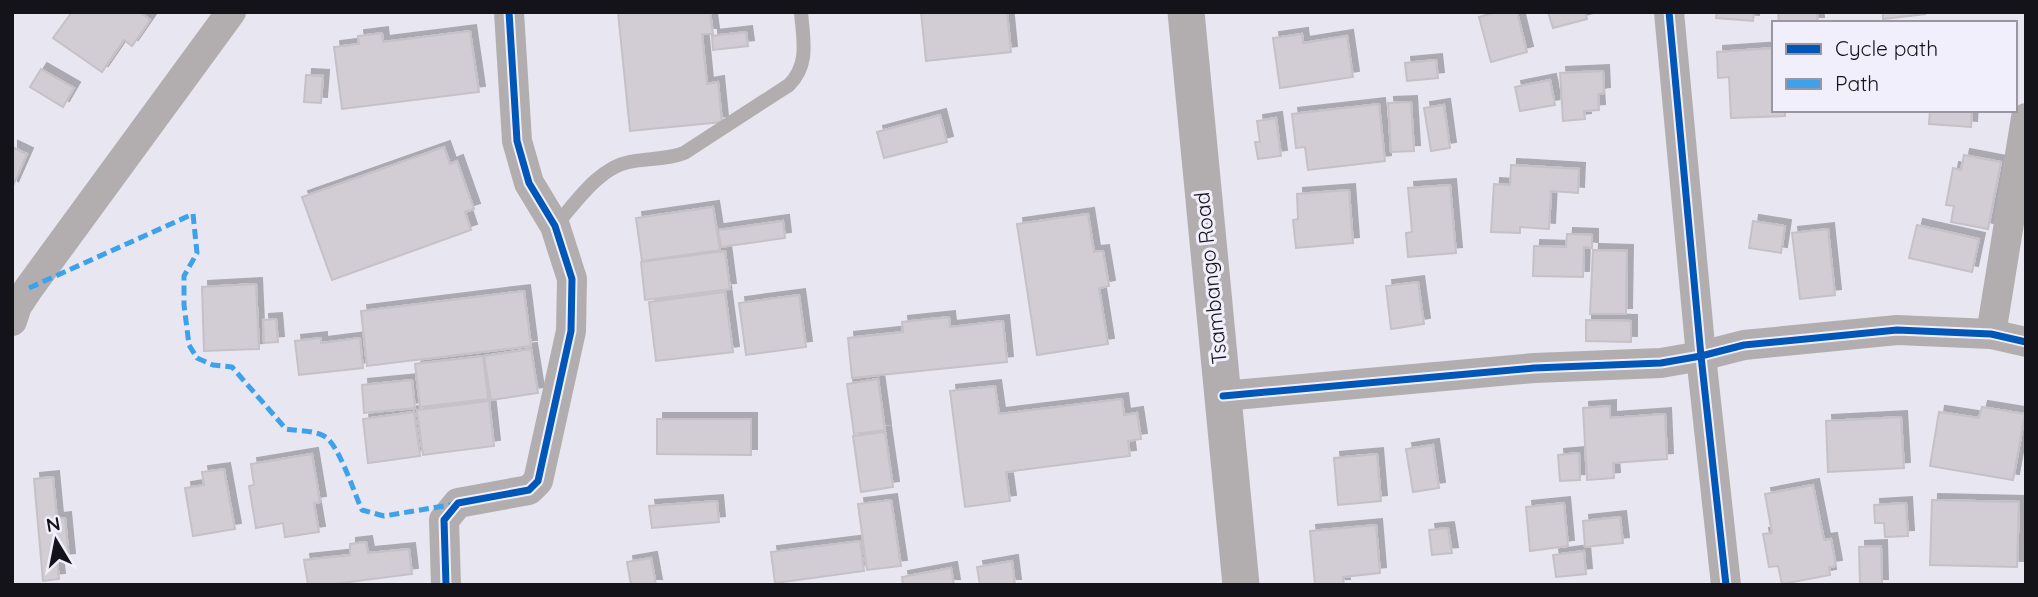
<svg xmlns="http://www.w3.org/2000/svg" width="2038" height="597" font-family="Quicksand,sans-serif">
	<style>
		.building { fill: #d2ccd4; stroke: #c5c1c7; stroke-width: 2; filter: url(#shadow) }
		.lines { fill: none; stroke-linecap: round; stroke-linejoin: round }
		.service { stroke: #b2aeaf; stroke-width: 14 }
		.minor { stroke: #b2aeaf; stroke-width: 30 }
		.tertiary { stroke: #b2aeaf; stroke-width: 37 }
		.quiet { stroke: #3da2ea; stroke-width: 5; stroke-dasharray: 10 5; stroke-linecap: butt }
		.cycleway-casing { stroke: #f2effc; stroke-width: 11 }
		.cycleway { stroke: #0057b8; stroke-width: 7 }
		.labels { text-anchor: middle; stroke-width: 6; stroke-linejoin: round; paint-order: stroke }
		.street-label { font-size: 21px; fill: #15131a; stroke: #f2effc }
	</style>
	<defs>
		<filter id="shadow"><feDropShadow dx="6" dy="-6" stdDeviation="0" flood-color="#0004"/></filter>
	</defs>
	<rect width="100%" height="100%" fill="#e8e6f1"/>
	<!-- building -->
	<g class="building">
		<polygon points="72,12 140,12 150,20 132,46 124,40 102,72 53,38"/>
		<polygon points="618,12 710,12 713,34 702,34 707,84 718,82 722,122 630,131"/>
		<polygon points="921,12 1007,12 1011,52 926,61"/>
		<polygon points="1496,12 1517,12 1527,52 1491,62 1479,17"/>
		<polygon points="1548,12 1585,12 1587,19 1553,28"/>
		<polygon points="1717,12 1754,12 1753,21 1716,18"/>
		<polygon points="1778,12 1817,12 1818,23 1779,23"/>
		<polygon points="1883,12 1925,12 1925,14 1883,19"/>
		<polygon points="470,31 479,92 342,109 334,47 359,44 358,36 382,33 383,42"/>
		<polygon points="746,32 748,46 713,50 712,36"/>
		<polygon points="1302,34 1303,43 1347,36 1353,77 1280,88 1273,38"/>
		<polygon points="1774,48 1774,110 1785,110 1785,116 1731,118 1729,77 1718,78 1717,52"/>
		<polygon points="1436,60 1438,78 1407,81 1405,63"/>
		<polygon points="41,69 74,88 63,107 30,87"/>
		<polygon points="1603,71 1604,93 1598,94 1599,110 1584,111 1585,119 1563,121 1560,73"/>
		<polygon points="306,75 323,76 321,103 304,102"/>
		<polygon points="1550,80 1555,105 1520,111 1515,87"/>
		<polygon points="1411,102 1414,151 1391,152 1388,103"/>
		<polygon points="1379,104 1385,161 1308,170 1305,147 1296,148 1292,114"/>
		<polygon points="1444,105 1450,148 1431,151 1424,108"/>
		<polygon points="1930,110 1972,110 1971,127 1929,124"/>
		<polygon points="940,115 947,142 884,158 877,132"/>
		<polygon points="1276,118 1281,156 1258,159 1255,142 1260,142 1257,121"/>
		<polygon points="12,147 27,154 12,188"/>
		<polygon points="444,147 450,164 457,161 474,209 465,212 471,230 332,280 302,197"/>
		<polygon points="1964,155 2001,162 1988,229 1951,222 1954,206 1946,205 1953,168 1961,170"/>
		<polygon points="1511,165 1579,169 1578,193 1551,191 1549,229 1520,227 1520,233 1491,232 1494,184 1510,185"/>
		<polygon points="1450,185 1456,253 1408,257 1406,233 1412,232 1408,188"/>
		<polygon points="1349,190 1353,243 1296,248 1293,220 1298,219 1297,194"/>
		<polygon points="713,207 720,250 642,261 636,218"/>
		<polygon points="1088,214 1094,252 1103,251 1109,286 1099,288 1108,344 1037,355 1017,224"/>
		<polygon points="783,221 785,238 721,247 718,230"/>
		<polygon points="1753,221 1785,226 1781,253 1749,248"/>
		<polygon points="1917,225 1979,239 1972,272 1909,258"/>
		<polygon points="1828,229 1835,295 1800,299 1792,233"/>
		<polygon points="1567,234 1592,235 1592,248 1584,247 1583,277 1533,276 1534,246 1566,247"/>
		<polygon points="1593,250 1627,251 1626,314 1590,314"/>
		<polygon points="725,251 730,289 645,300 641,262"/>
		<polygon points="1418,282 1424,324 1391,329 1386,286"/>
		<polygon points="256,284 259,349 204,351 202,287"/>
		<polygon points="524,291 531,346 367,366 361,311"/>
		<polygon points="725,292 733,352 656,361 649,302"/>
		<polygon points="799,295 806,347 746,355 739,303"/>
		<polygon points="949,317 950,327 1003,321 1007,362 852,378 848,338 903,332 902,322"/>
		<polygon points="276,319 278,342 264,343 263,320"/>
		<polygon points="1586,320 1631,321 1631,342 1586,341"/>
		<polygon points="321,338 321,343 360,338 363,368 299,375 295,341"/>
		<polygon points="531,349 538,393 491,400 484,356"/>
		<polygon points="483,356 488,399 420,407 415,364"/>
		<polygon points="878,379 885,430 854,434 847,384"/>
		<polygon points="412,380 415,408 364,413 362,385"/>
		<polygon points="995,386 999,414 1122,399 1124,415 1137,413 1141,439 1128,441 1130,456 1006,472 1010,501 965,507 950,391"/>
		<polygon points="489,401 494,446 423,455 417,410"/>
		<polygon points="1610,406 1610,418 1665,414 1667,459 1613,463 1614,478 1587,480 1583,408"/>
		<polygon points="1982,407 2025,414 2013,480 1930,466 1939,412 1979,418"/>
		<polygon points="414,412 420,456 368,463 363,419"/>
		<polygon points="1901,417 1904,468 1828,472 1826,421"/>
		<polygon points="657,419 751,419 751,455 657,454"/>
		<polygon points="885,432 893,487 861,492 853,436"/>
		<polygon points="1433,445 1439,488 1413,492 1406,449"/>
		<polygon points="1579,453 1580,480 1560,481 1558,455"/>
		<polygon points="312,454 320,502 314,503 319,532 285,537 283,523 256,528 249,486 254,485 251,464"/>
		<polygon points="1377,454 1381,501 1338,505 1334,458"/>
		<polygon points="224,469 235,529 193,536 185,488 204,485 202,472"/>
		<polygon points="53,477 57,519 65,518 69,559 57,560 59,579 43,581 34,479"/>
		<polygon points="1813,485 1824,540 1831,539 1836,566 1829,567 1830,575 1782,584 1778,566 1769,567 1763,534 1772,533 1765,494"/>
		<polygon points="891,500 901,566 867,570 858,504"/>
		<polygon points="1932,500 2019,502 2017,567 1930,565"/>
		<polygon points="717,501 719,522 652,528 649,506"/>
		<polygon points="1564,503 1568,546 1530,551 1526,507"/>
		<polygon points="1906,503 1908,536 1885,537 1884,523 1875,523 1874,505"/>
		<polygon points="1620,517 1623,543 1585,547 1583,521"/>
		<polygon points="1376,525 1380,573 1343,577 1344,585 1315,585 1310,531"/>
		<polygon points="1448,528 1452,553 1432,555 1429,530"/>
		<polygon points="860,541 864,571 775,583 771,552"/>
		<polygon points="366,542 368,553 409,549 412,574 326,585 308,585 304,560 350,555 350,544"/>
		<polygon points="1881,546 1882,585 1860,585 1859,547"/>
		<polygon points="1584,551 1586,574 1556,577 1553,555"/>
		<polygon points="651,558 656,585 631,585 627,562"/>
		<polygon points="1012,561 1015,585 980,585 977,567"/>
		<polygon points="951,568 954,585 903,585 902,577"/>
	</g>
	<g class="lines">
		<!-- service -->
		<path class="service" d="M 555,226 C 575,204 598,168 629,162 C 647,158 666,160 684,153 L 789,85 C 810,64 803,39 801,12"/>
		<!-- minor -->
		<g class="minor">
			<polyline points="1669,12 1701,356 1726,585"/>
			<polyline points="12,321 17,306 29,288 231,12"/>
			<polyline points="1991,334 2026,118"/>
			<polyline points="1223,396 1534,368 1661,363 1701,356 1744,345 1897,330 1991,334 2026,342"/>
			<polyline points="446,585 444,520 458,503 529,490 538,481 571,331 572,279 555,226 529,183 517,141 509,12"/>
		</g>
		<!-- tertiary -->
		<polyline class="tertiary" points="1186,12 1241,585"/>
		<!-- quiet -->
		<path class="quiet" d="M 29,288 L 193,214 L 197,253 L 184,276 L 184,305 L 189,345 L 197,358 L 213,365 L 232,367 L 286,429 C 298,431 312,430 324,436 C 339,444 354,493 362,510 L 384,516 L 456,504"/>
		<!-- cycleway casing -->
		<g class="cycleway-casing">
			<g id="cycleway">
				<polyline points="1669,12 1701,356 1726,585"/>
				<polyline points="1223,396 1534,368 1661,363 1701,356 1744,345 1897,330 1991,334 2026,342"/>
				<polyline points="446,585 444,520 458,503 529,490 538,481 571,331 572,279 555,226 529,183 517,141 509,12"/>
			</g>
		</g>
		<!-- cycleway -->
		<use href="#cycleway" class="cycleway"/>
	</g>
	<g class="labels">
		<!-- street labels -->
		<g class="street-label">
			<text transform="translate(1211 278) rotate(-96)" y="7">Tsambango Road</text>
		</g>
	</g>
	<!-- border -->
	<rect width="2038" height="597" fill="none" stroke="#15131a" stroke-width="28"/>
	<!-- legend -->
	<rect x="1772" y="21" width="245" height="91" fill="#f2effc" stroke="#9a97a2" stroke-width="2"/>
	<rect x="1786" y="44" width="35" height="10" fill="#0057b8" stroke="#9a97a2" stroke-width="2"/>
	<text x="1835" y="56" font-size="21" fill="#15131a">Cycle path</text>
	<rect x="1786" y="79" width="35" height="10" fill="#3da2ea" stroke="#9a97a2" stroke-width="2"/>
	<text x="1835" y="91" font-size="21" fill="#15131a">Path</text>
	<!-- north arrow -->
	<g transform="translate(56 541) rotate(350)" stroke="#f2effc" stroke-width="5" paint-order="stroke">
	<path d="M0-5L12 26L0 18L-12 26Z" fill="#15131a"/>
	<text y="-10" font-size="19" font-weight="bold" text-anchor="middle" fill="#15131a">N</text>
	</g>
</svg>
